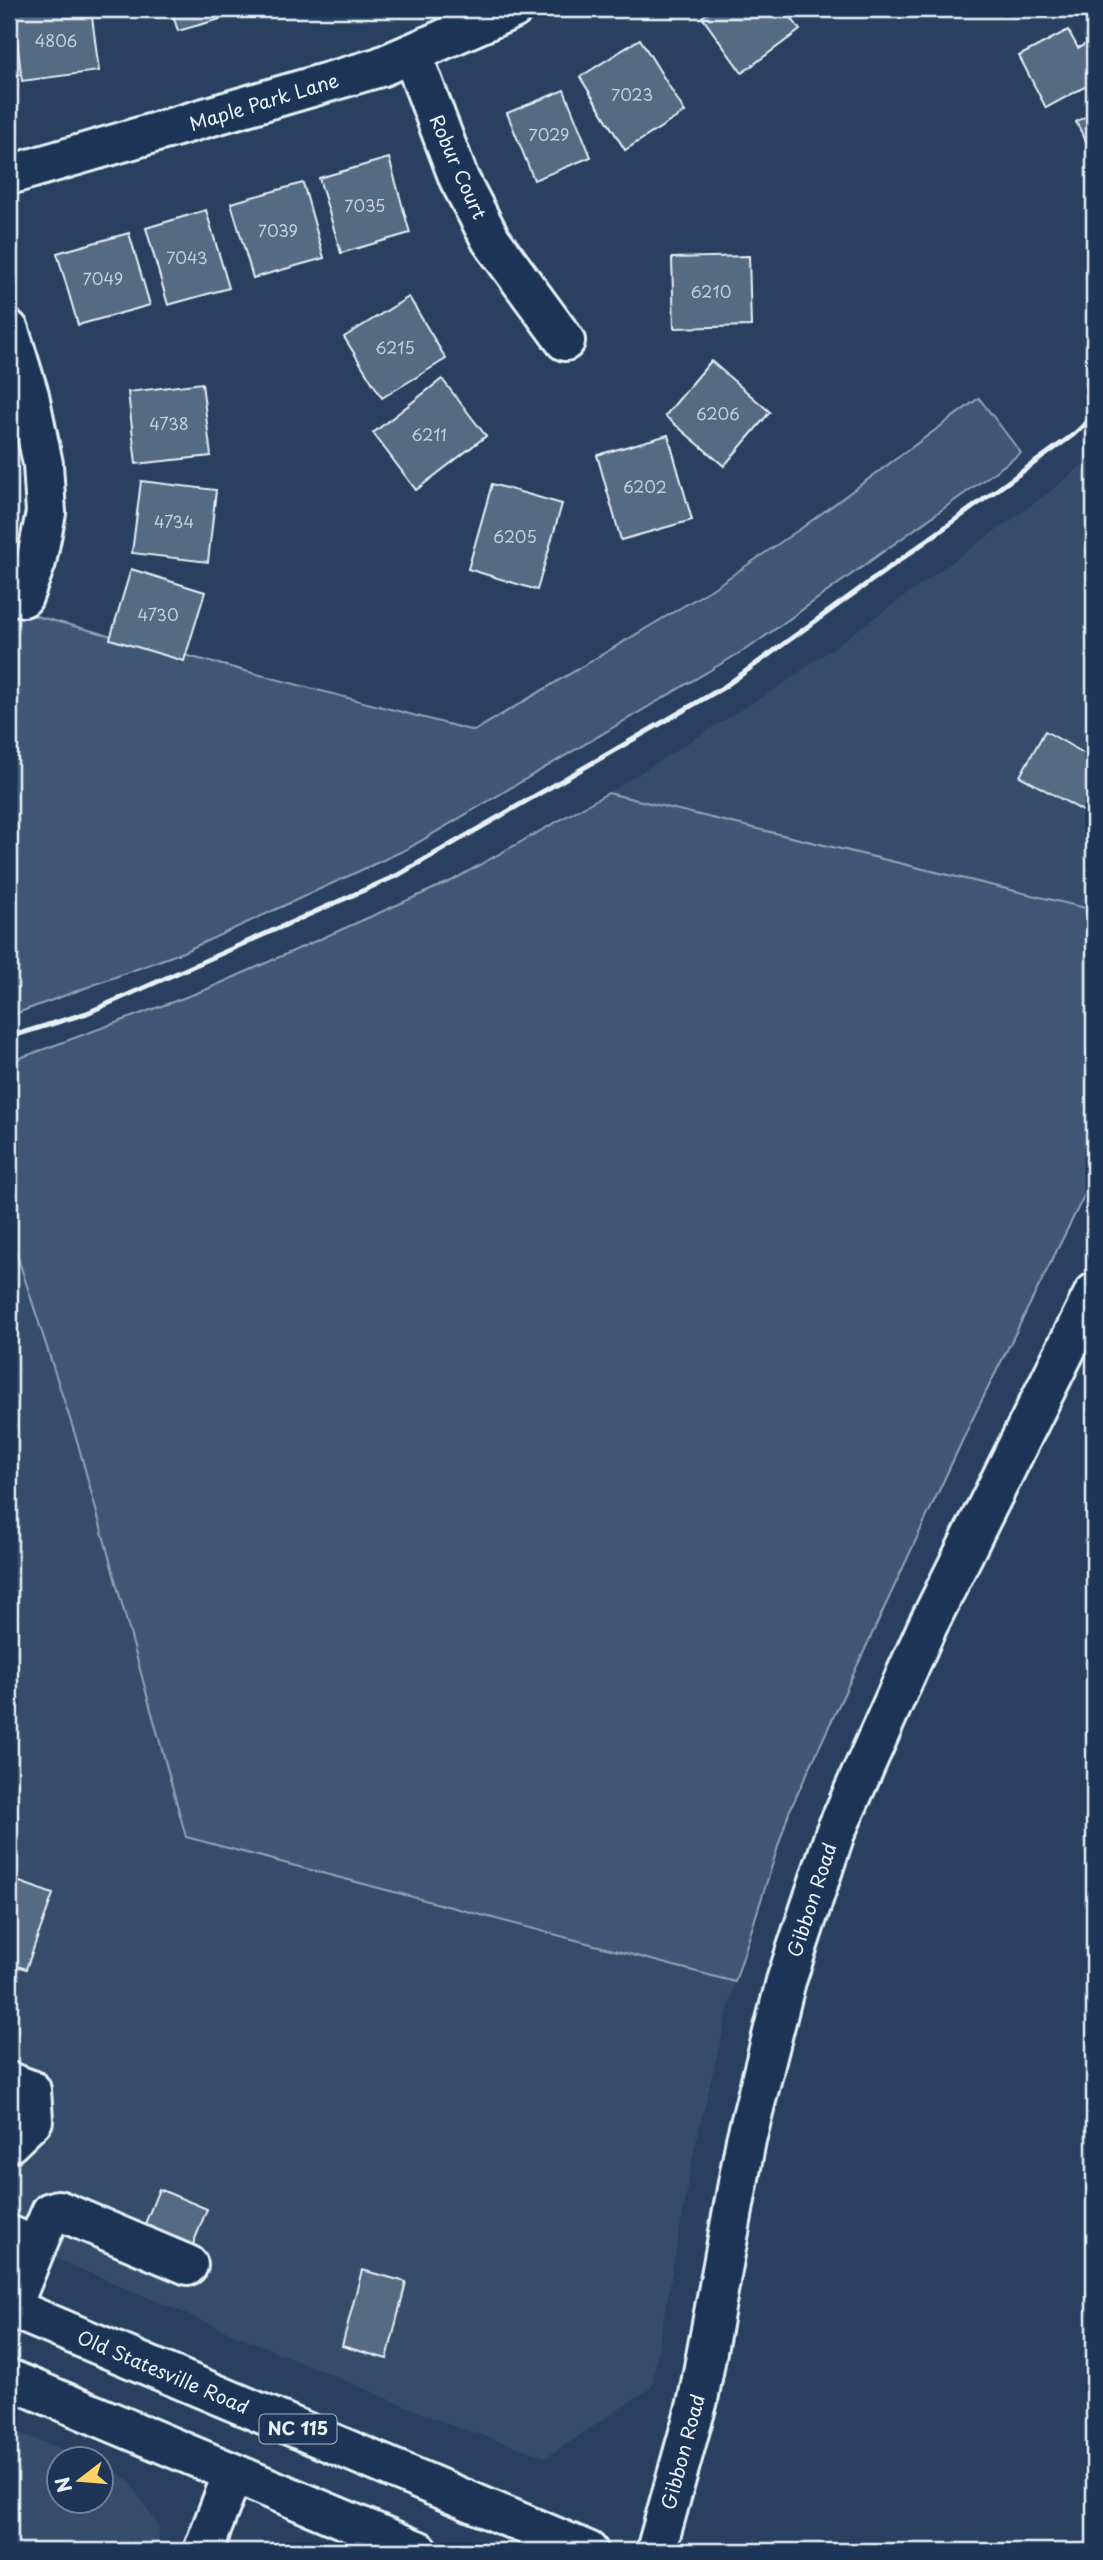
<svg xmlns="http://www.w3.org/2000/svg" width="1103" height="2560" font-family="'Playpen Sans',sans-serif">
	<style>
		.built { fill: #364d6b }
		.green { fill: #415774; stroke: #94a4b6; stroke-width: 2 }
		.building { fill: #556a83; stroke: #e8f1f8; stroke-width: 2 }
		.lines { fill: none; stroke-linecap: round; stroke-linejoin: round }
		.minor-casing { stroke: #e8f1f8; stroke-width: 44 }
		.major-casing { stroke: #e8f1f8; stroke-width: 44 }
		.minor { stroke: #1d3557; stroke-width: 38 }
		.major { stroke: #1d3557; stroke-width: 38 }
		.rail { stroke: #e8f1f8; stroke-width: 5 }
		.labels { text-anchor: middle; stroke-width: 6; stroke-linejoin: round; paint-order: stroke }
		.number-label { font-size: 16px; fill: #c3cfdb }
		.shield { fill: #1d3557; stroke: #abb9c8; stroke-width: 2 }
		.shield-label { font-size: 18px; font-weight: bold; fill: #e8f1f8 }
		.street-label { font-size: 19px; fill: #e8f1f8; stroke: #1d3557 }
	</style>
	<rect width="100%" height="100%" fill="#294061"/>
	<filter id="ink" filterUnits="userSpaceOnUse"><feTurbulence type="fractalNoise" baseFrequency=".0143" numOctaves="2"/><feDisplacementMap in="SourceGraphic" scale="14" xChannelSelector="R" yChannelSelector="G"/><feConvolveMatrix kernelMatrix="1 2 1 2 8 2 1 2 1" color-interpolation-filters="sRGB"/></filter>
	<g filter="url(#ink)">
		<!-- built -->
		<g class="built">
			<polygon points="1094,455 1094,910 608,793 784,683 1051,491"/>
			<polygon points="9,1230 78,1444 186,1837 735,1982 695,2146 651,2388 547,2457 448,2424 9,2239"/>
			<polygon points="9,2429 85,2458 60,2458 60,2500 102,2500 102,2465 117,2471 131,2484 159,2527 158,2551 9,2551"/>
		</g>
		<!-- green -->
		<g class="green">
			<polygon points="979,398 1021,453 753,645 407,849 183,952 9,1016 9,609 474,731 712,589 803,527"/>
			<polygon points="608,793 1094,910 1094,1176 971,1422 789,1812 735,1982 186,1837 78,1444 9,1230 9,1062 205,990 451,881"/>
		</g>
		<!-- building -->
		<g class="building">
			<polygon points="22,9 91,9 99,71 22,81 13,10"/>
			<polygon points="171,9 247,9 248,11 178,31"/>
			<polygon points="714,9 785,9 800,30 742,73 702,17"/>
			<polygon points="1068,30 1078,48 1094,40 1094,82 1046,108 1019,56"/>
			<polygon points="640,39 685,112 625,150 580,77"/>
			<polygon points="564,90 591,157 534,180 507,113"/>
			<polygon points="1094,112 1094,156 1076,122"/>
			<polygon points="389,158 410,233 341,253 319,178"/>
			<polygon points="303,183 324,258 253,278 231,203"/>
			<polygon points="206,210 229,288 168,305 146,228"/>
			<polygon points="129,233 150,305 78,325 57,253"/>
			<polygon points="749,256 751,326 674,328 672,258"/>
			<polygon points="409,297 446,359 382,398 344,337"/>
			<polygon points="711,361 770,412 724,466 665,416"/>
			<polygon points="442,379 486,436 416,490 373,433"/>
			<polygon points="202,383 211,456 136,464 128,392"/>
			<polygon points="668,435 692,520 621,540 597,455"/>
			<polygon points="141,481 216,490 208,562 132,553"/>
			<polygon points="492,484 562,504 537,590 468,569"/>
			<polygon points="131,569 205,592 184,661 110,639"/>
			<polygon points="1045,731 1094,759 1094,817 1020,776"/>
			<polygon points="9,1878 53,1894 26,1969 9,1963"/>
			<polygon points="159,2189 207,2209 191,2249 143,2229"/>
			<polygon points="362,2270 406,2282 387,2359 342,2346"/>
		</g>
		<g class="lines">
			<!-- minor casing -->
			<g class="minor-casing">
				<g id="minor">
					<polyline points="412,54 459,179 491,240 565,341"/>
					<polyline points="9,175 380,67 513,9"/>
					<polyline points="9,330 29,395 43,464 46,513 36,562 23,597"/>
					<polyline points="9,2082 31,2090 33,2120 9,2143"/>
					<polyline points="9,2235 36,2247 11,2308"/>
					<polyline points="36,2247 51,2212 58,2210 188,2265"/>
					<polyline points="203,2551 233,2473"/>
				</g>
			</g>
			<!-- major casing -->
			<g class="major-casing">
				<g id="major">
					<polyline points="9,2307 588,2551"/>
					<polyline points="9,2379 419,2551"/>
					<polyline points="656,2551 698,2400 746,2140 786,1981 835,1833 927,1627 1094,1293"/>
				</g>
			</g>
			<!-- minor -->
			<use href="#minor" class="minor"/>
			<!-- major -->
			<use href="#major" class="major"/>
			<!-- rail -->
			<polyline class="rail" points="9,1037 87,1013 398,875 724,687 1073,435 1094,416"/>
		</g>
	</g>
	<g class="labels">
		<!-- number labels -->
		<g class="number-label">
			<text x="56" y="47">4806</text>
			<text x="632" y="101">7023</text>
			<text x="549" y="141">7029</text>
			<text x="365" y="212">7035</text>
			<text x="278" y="237">7039</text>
			<text x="187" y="264">7043</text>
			<text x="103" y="285">7049</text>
			<text x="711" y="298">6210</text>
			<text x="395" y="354">6215</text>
			<text x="718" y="420">6206</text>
			<text x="169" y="430">4738</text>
			<text x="429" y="441">6211</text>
			<text x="645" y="493">6202</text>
			<text x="174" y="528">4734</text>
			<text x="515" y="543">6205</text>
			<text x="158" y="621">4730</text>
		</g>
		<!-- shield labels -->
		<rect class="shield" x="259.5" y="2414.5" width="77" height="29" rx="5"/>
		<g class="shield-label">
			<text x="298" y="2435">NC 115</text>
		</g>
		<!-- street labels -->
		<g class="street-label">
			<text transform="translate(264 102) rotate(-17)" y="7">Maple Park Lane</text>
			<text transform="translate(458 167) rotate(66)" y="7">Robur Court</text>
			<text transform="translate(812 1900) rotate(-72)" y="7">Gibbon Road</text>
			<text transform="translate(163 2372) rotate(23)" y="7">Old Statesville Road</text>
			<text transform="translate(683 2452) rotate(-75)" y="7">Gibbon Road</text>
		</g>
	</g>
	<!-- margin -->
	<rect width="1103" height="2560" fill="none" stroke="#1d3557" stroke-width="35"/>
	<rect x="18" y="18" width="1068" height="2525" fill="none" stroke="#e8f1f8" stroke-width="2.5" filter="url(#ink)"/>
	<!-- north arrow -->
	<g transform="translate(80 2480) rotate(254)"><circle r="33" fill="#1d3557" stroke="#6e8097" stroke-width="2"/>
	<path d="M0-5L12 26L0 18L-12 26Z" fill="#ffd166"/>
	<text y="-10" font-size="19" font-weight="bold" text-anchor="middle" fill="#e8f1f8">N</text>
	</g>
</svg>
